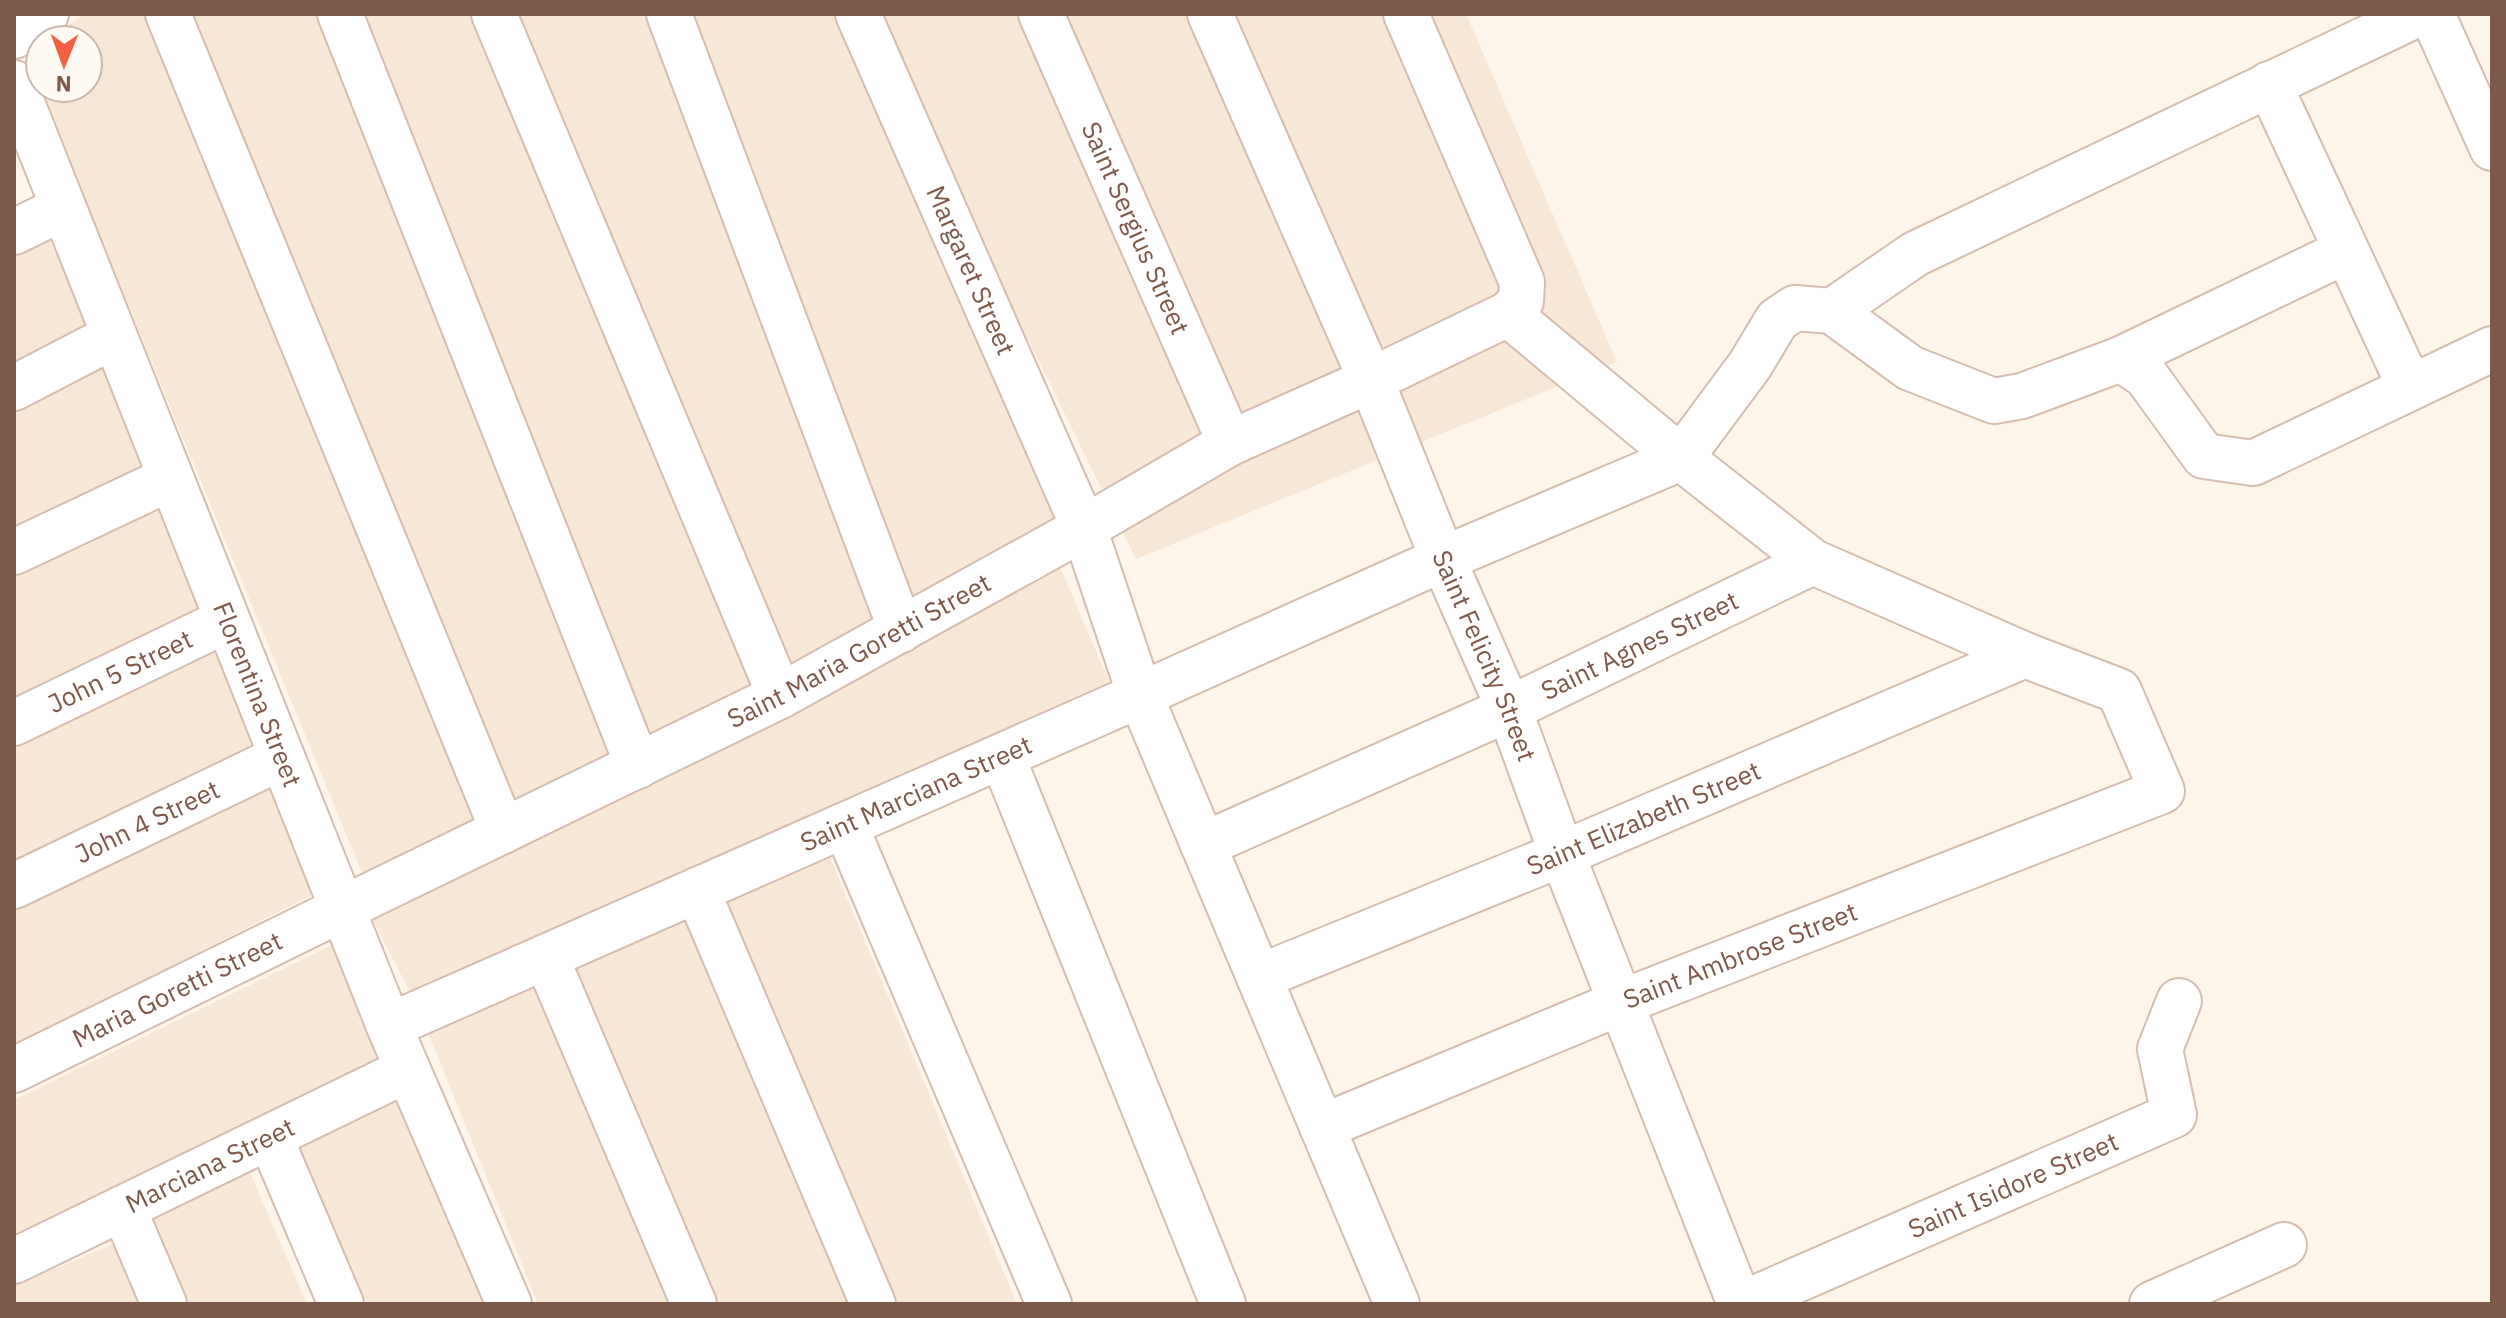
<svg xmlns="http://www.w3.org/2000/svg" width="2506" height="1318" font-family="'IBM Plex Sans',sans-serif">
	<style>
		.residential { fill: #f7e7d7 }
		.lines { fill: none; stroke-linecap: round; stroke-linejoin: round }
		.minor-casing { stroke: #d5beb0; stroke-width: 48 }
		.tertiary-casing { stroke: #d5beb0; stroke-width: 48 }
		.minor { stroke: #fff; stroke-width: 44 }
		.tertiary { stroke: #fff; stroke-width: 44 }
		.labels { text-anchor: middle; stroke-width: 6; stroke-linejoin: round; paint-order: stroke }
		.street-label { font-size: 26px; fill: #7e5849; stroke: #fff9f3 }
	</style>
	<rect width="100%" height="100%" fill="#fef5ea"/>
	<!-- residential -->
	<g class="residential">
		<polygon points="84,14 162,14 486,824 366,883 26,56 40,46 40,88 88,88 88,40 48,40"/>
		<polygon points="181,14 334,14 627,760 509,819"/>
		<polygon points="351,14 645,14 883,628 649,750"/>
		<polygon points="682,14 841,14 1064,524 912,615"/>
		<polygon points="868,14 1466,14 1617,362 1136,559"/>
		<polygon points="46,234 97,335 14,377 14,251"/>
		<polygon points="106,359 156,473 14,540 14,407"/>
		<polygon points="158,492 211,610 14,707 14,560"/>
		<polygon points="1058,562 1111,686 416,1004 371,916"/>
		<polygon points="220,636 269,750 14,879 14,739"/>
		<polygon points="272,776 322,890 14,1045 14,904"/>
		<polygon points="829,855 1017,1304 538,1304 424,1023"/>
		<polygon points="338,942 384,1058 14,1240 14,1100"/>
		<polygon points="404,1094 491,1304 354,1304 287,1142"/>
		<polygon points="250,1172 307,1304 173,1304 137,1221"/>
		<polygon points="114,1244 139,1304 14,1304 14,1286"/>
	</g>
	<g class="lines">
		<!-- minor casing -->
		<g class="minor-casing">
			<g id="minor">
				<polyline points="168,14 503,831"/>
				<polyline points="340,14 638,766"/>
				<polyline points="494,14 780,696"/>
				<polyline points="669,14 901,630"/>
				<path id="s1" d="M 858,14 L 1084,528 L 1140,695 L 1397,1304"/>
				<path id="s2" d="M 1041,14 L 1230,443"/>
				<path id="s3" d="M 1210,14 L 1371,380 L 1443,559 L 1509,709 L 1562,854 L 1740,1304"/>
				<polyline points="2432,14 2492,148"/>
				<polyline points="14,36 46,14"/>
				<polyline points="2269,84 2410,387"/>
				<polyline points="14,232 63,208"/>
				<polyline points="1832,311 1915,254 2418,14"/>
				<polyline points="2121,359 2346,251"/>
				<polyline points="14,388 114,336"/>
				<polyline points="14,552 171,478"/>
				<path id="s4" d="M 14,723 L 227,620"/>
				<polyline points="1002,756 1223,1304"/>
				<polyline points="845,825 1049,1304"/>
				<path id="s5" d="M 1203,845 L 1509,709 L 1813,562"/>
				<path id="s6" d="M 14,886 L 282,757"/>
				<polyline points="697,890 873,1304"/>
				<path id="s7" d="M 342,909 L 780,696 L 1084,528 L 1230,443 L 1371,380 L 1508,314 L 1521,301 L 1522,282 L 1406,14"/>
				<polyline points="546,957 694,1304"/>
				<path id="s8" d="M 1259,977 L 1562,854 L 2025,655"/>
				<path id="s9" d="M 389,1026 L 1140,695 L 1443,559 L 1681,458 L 1750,365 L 1777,320 L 1795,308 L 1832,311 L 1910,368 L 1994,401 L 2022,396 L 2121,359 L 2146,376 L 2204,456 L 2253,463 L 2492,349"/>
				<path id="s10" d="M 1322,1127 L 1622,1002 L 2162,791 L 2119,691 L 2025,655 L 1813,562 L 1681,458 L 1508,314"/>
				<polyline points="270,1137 341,1304"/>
				<polyline points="123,1208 164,1304"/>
				<path id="s11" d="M 14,1261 L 407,1070"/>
				<path id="s12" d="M 1742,1304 L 2174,1115 L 2160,1049 L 2179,1001"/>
				<polyline points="2152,1304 2284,1245"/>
			</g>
		</g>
		<!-- tertiary casing -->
		<g class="tertiary-casing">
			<g id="tertiary">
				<path id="s13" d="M 14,83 L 389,1026 L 509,1304"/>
				<path id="s14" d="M 14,1070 L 342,909"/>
			</g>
		</g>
		<!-- minor -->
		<use href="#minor" class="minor"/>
		<!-- tertiary -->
		<use href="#tertiary" class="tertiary"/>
	</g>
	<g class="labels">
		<!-- street labels -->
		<g class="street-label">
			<text dy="9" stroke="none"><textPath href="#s2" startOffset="234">Saint Sergius Street</textPath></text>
			<text dy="9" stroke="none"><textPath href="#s1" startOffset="280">Margaret Street</textPath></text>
			<text dy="9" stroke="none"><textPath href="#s5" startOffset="480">Saint Agnes Street</textPath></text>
			<text dy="9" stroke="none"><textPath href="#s7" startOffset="578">Saint Maria Goretti Street</textPath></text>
			<text dy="9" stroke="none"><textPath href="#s3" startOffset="698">Saint Felicity Street</textPath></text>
			<text dy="9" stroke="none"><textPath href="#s4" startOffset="118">John 5 Street</textPath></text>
			<text dy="9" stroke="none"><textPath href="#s13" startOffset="658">Florentina Street</textPath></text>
			<text dy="9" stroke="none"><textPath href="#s9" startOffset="576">Saint Marciana Street</textPath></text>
			<text dy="9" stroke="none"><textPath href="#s8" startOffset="416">Saint Elizabeth Street</textPath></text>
			<text dy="9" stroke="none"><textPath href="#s6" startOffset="148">John 4 Street</textPath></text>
			<text dy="9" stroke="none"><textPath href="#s10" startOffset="452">Saint Ambrose Street</textPath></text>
			<text dy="9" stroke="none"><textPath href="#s14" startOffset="182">Maria Goretti Street</textPath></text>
			<text dy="9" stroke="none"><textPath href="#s11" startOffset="218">Marciana Street</textPath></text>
			<text dy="9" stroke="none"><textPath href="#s12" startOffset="296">Saint Isidore Street</textPath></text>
		</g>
	</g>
	<!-- border -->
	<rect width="2506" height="1318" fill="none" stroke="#7e5849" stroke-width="32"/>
	<!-- north arrow -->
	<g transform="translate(64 64) rotate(181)"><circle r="38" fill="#fff9f3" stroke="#cbb9af" stroke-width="2"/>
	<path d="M0-6L14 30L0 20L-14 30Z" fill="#f46044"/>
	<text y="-12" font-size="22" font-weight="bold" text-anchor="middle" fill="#7e5849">N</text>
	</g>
</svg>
